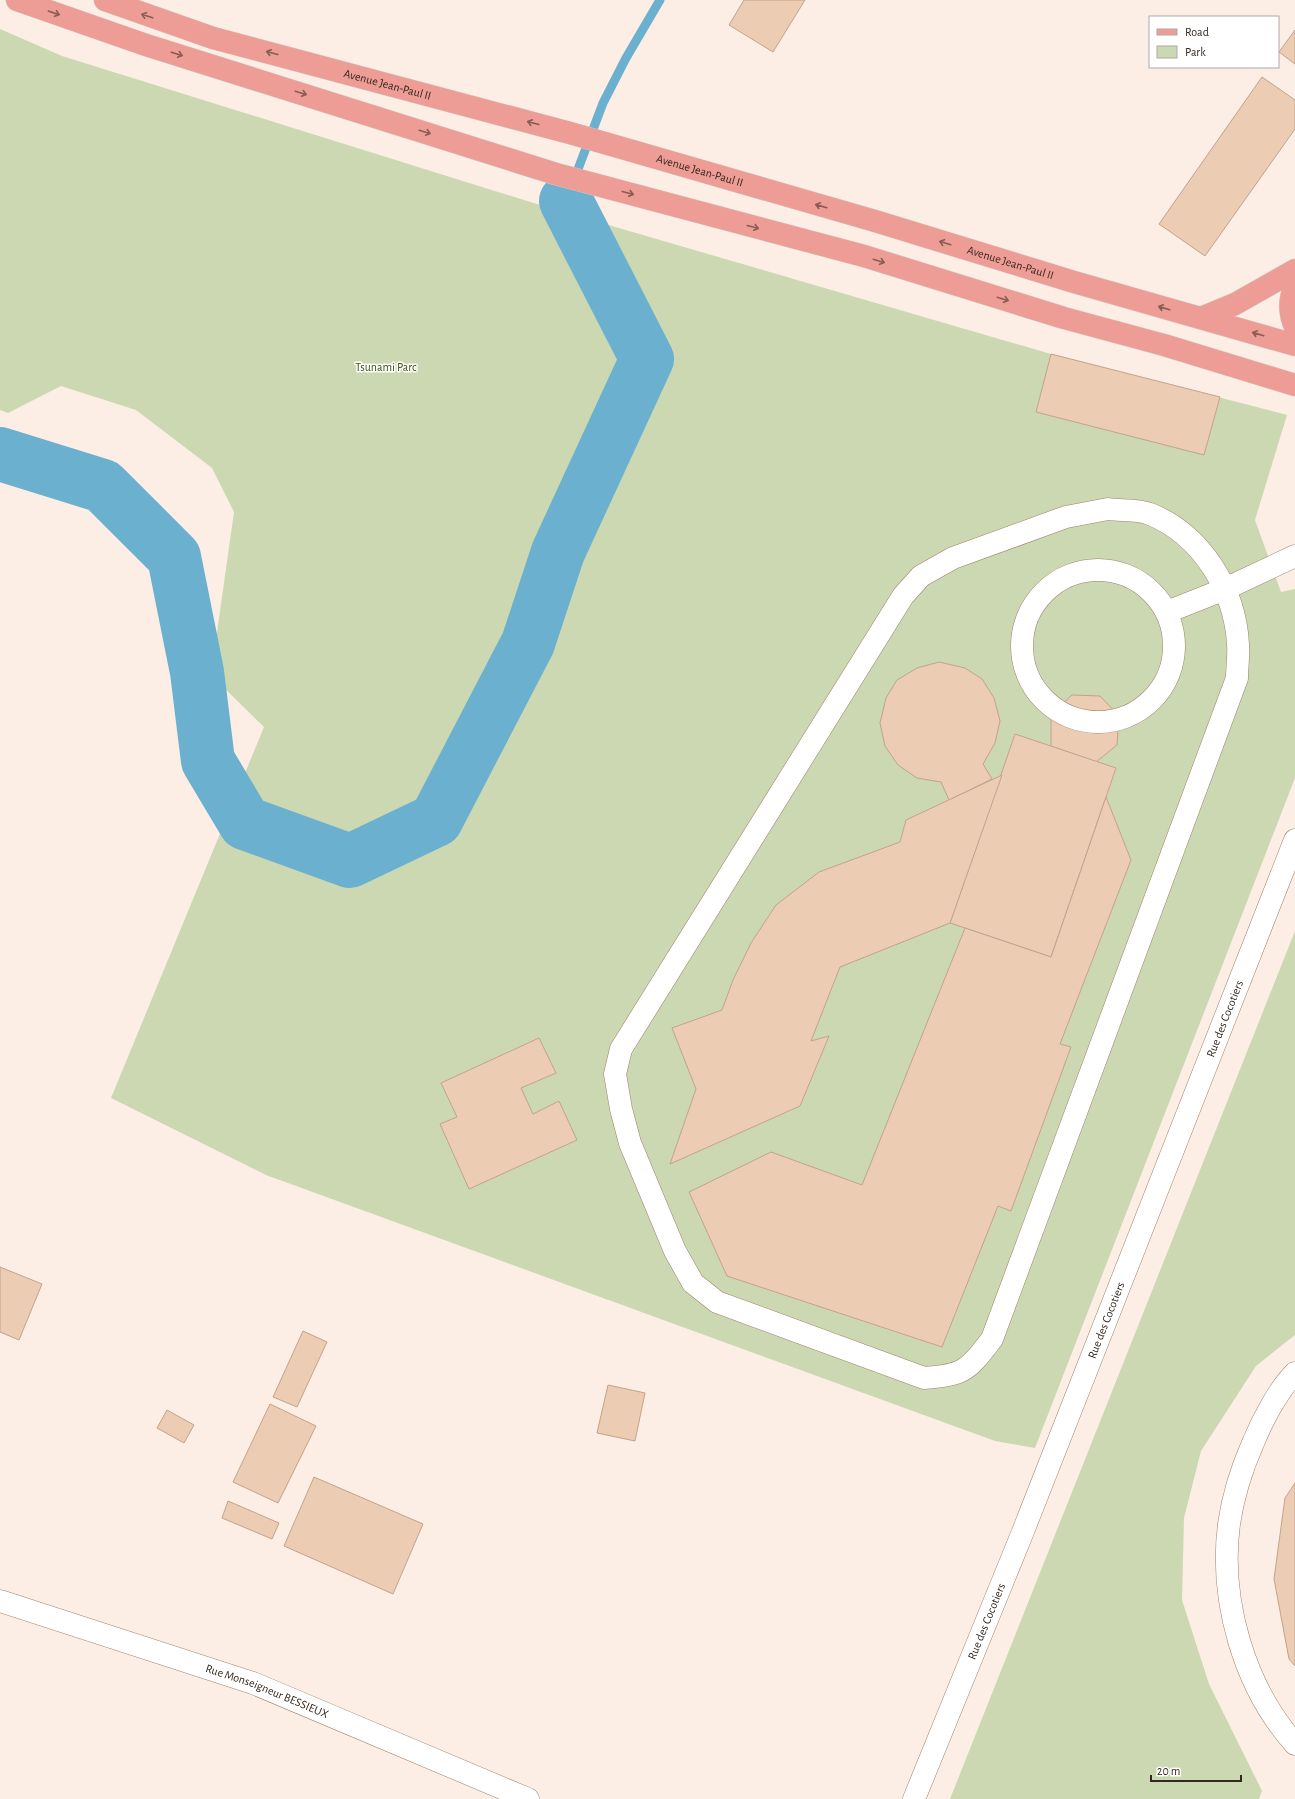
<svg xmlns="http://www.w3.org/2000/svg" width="1295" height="1799" font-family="'Alegreya Sans',sans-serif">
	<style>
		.green { fill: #cbd8b2 }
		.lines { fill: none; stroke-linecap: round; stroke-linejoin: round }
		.stream { stroke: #6cb0cf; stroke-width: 9 }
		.river { stroke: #6cb0cf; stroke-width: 54 }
		.building { fill: #ecccb3; stroke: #c2a38c }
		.minor-casing { stroke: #a0826c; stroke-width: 23 }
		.major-casing { stroke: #d2d0ce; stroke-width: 23 }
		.minor { stroke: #fff; stroke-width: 22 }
		.major { stroke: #ee9d96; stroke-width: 22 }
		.oneway { stroke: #885d54 }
		.labels { text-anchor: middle; stroke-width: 3; stroke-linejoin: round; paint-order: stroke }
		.street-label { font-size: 12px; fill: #34281e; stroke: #fff }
		.park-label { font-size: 12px; fill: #40500e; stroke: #fff }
	</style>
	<rect width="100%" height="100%" fill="#fceee4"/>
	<!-- green -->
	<g class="green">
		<polygon points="0,29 62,56 540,205 1051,354 1287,415 1255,520 1281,592 1295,589 1295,778 1035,1448 995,1441 266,1175 111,1098 264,727 211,675 234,512 212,468 136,410 61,386 8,413 0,410"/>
		<polygon points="1295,931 1295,1335 1256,1366 1201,1451 1184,1518 1182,1600 1209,1684 1262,1791 1259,1799 950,1799"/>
	</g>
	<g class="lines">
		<!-- stream -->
		<polyline class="stream" points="566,201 603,103 626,58 660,0"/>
		<!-- river -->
		<polyline class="river" points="0,454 103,486 174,557 197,672 208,761 245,823 350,861 436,820 528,643 558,552 647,359 566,201"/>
	</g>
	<!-- building -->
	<g class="building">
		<polygon points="744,0 805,0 773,52 729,25"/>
		<polygon points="1295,30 1295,64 1279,52"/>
		<polygon points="1262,77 1295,100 1295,129 1205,256 1159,224"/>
		<polygon points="1051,354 1220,397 1204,455 1036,412"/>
		<polygon points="939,662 965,668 982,679 994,698 1000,721 995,743 983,764 992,779 949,800 941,782 917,778 898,765 885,746 880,723 886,698 897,680 917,668"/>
		<polygon points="1072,695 1100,696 1119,716 1117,745 1096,762 1051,746 1051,714"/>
		<polygon points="1015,734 1116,768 1051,957 950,923"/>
		<polygon points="1002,775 950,923 840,967 811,1041 829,1036 800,1106 670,1164 696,1089 672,1028 722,1010 733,980 751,943 776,905 819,872 900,842 906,820"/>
		<polygon points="1106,797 1131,860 1060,1044 1071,1047 1011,1211 998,1206 942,1347 727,1276 689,1192 771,1152 862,1185 965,928 1051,957"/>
		<polygon points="539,1038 556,1073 521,1088 533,1114 559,1101 577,1140 469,1189 440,1124 457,1117 441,1083"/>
		<polygon points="0,1267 42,1284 19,1340 0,1332"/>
		<polygon points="303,1331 327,1342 297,1407 273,1397"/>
		<polygon points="608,1385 645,1393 635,1441 597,1433"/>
		<polygon points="270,1404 316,1426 278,1503 233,1482"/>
		<polygon points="167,1410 194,1425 184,1443 157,1428"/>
		<polygon points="314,1477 423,1524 393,1594 284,1546"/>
		<polygon points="1295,1483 1295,1666 1289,1659 1274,1579 1285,1498"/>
		<polygon points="228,1501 279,1523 272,1539 222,1518"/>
	</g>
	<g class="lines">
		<!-- minor casing -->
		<g class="minor-casing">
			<g id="minor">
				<path d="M 1108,509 C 1121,511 1138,509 1150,514 C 1202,535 1235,590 1238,644 C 1239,655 1237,667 1237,678 L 992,1339 C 968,1370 965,1375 924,1378 L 717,1302 L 693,1283 L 675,1251 L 630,1143 L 621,1109 L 615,1074 L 621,1049 L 903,596 L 921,576 L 953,558 L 1066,517 Z"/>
				<circle cx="1098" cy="646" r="76"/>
				<polyline points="1167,612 1225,589 1295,556"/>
				<path d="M 1295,1373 C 1278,1390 1262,1421 1253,1443 C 1242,1468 1233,1496 1229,1524 C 1219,1600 1244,1687 1295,1744"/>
				<path id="s1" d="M 0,1601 L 253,1683 L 528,1799"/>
				<path id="s2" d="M 914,1799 L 1022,1534 L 1295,840"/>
			</g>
		</g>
		<!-- major casing -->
		<g class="major-casing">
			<g id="major">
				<polyline points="17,0 146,45 556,174 864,256 1064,318 1164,345 1295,385"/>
				<path id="s3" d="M 105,0 L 213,38 L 570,133 L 875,221 L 1074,282 L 1295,345"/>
				<path d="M 1295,287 C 1288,301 1289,313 1295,327"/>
				<polyline points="1201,318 1235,304 1295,270"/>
			</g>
		</g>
		<!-- minor -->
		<use href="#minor" class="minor"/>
		<!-- major -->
		<use href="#major" class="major"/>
	</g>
	<!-- one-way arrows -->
	<defs><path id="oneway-shaft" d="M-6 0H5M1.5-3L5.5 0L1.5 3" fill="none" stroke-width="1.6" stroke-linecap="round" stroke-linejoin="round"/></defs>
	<g class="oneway">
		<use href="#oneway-shaft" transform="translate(54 13) rotate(19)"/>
		<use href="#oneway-shaft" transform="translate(147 16) rotate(-162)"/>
		<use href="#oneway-shaft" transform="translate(272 53) rotate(-165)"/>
		<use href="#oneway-shaft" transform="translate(177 54) rotate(17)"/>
		<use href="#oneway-shaft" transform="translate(301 93) rotate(17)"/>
		<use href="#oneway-shaft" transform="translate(533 123) rotate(-165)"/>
		<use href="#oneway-shaft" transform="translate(425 132) rotate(17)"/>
		<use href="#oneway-shaft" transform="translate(628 193) rotate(15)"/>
		<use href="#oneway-shaft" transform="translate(821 206) rotate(-164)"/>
		<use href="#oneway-shaft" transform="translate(753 227) rotate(15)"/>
		<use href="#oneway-shaft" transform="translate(945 243) rotate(-163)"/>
		<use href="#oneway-shaft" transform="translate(879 261) rotate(17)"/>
		<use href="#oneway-shaft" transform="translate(1003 299) rotate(17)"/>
		<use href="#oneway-shaft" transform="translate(1164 308) rotate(-164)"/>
		<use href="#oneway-shaft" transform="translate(1258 334) rotate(-164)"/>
	</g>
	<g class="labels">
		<!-- street labels -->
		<g class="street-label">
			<text dy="4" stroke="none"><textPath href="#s3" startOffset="295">Avenue Jean-Paul II</textPath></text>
			<text dy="4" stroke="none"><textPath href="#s3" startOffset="619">Avenue Jean-Paul II</textPath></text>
			<text dy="4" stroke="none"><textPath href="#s3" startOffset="943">Avenue Jean-Paul II</textPath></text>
			<text dy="4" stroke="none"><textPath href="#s2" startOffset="840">Rue des Cocotiers</textPath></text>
			<text dy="4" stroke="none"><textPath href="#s2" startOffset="516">Rue des Cocotiers</textPath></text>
			<text dy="4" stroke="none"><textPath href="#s2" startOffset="192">Rue des Cocotiers</textPath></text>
			<text dy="4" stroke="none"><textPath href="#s1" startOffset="282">Rue Monseigneur BESSIEUX</textPath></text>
		</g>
		<!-- park labels -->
		<g class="park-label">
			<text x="386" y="371">Tsunami Parc</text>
		</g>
	</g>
	<!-- legend -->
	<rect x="1149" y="16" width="130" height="52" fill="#ffffff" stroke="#aea9a5"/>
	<rect x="1157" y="29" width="20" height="6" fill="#ee9d96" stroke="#aea9a5"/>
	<text x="1185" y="36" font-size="12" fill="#34281e">Road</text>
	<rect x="1157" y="46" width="20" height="12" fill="#cbd8b2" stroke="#aea9a5"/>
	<text x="1185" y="56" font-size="12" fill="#34281e">Park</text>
	<!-- scale -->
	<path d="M1151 1775v6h90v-6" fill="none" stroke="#34281e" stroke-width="2"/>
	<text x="1157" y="1775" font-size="12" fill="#34281e" stroke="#ffffff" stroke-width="3" paint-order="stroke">20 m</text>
</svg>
